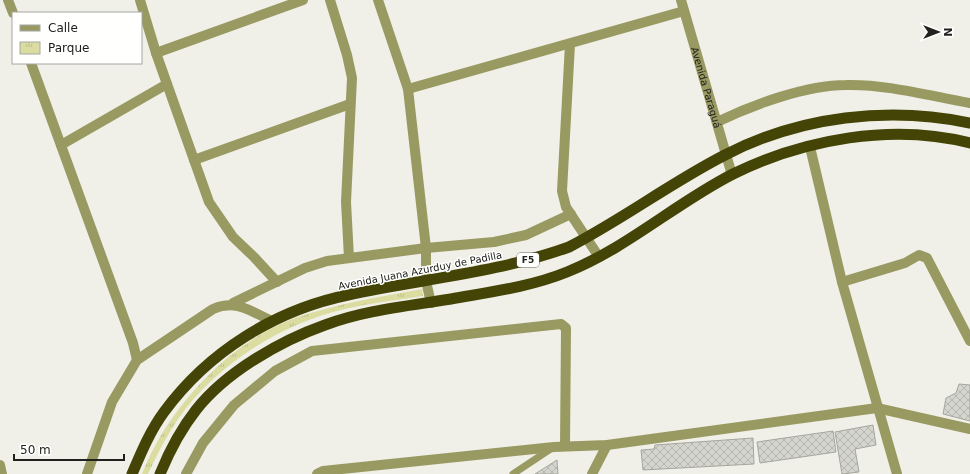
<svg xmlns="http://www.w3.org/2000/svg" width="970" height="474" font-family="'DejaVu Sans',sans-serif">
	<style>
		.park { fill: url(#park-tufts) }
		.building { fill: url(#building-cross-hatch); stroke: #a5a69e }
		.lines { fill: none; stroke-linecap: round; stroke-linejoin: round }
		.service { stroke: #999a62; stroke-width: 7 }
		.minor { stroke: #999a62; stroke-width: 10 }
		.tertiary { stroke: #999a62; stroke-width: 10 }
		.trunk { stroke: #444406; stroke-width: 11 }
		.labels { text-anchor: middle; stroke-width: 3; stroke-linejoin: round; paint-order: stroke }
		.shield { fill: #fffffe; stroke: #646461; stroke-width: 1 }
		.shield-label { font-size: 9px; font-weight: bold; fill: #21211e }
		.street-label { font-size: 10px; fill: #21211e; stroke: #fffffe }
	</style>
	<defs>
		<pattern id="park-tufts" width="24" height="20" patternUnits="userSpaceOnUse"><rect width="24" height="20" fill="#dbdda0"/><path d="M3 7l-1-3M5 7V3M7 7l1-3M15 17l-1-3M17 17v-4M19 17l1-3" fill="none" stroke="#bcbd89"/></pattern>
		<pattern id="building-cross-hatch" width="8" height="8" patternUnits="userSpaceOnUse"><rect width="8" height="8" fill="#d4d5cd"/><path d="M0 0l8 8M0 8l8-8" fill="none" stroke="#b6b7b0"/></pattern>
	</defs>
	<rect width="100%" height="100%" fill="#f0f0e8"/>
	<!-- park -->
	<path class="park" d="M 422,289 L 423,296 C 397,300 371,303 345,309 C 292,321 240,351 202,390 C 178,414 162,444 148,474 L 142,474 C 167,409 229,342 295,318 C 336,304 378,297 422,289 Z"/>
	<!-- building -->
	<g class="building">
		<polygon points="959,384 970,385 970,421 943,414 946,398 956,393"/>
		<polygon points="873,425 876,445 855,449 859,472 842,474 835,432"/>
		<polygon points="833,431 836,452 760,463 757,442"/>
		<polygon points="753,438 754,464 643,470 641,450 654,449 655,445"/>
		<polygon points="557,460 558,474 535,474"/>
	</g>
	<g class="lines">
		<!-- service -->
		<polyline class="service" points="513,474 552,448"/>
		<!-- minor -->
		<g class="minor">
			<polyline points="8,0 13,13"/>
			<polyline points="140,0 156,53 209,202 233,237 254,257 277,282"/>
			<polyline points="330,0 347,55 352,78 346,202 349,258"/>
			<polyline points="378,0 408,89 426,248 426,281 431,303"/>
			<polyline points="570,44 562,191 566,207 599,257"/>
			<polyline points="156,53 303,0"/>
			<polyline points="31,63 133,343 137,360"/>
			<polyline points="408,89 684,11"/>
			<path d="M 717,122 C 752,105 806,85 846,85 C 887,84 930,96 970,103"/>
			<polyline points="61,145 167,84"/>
			<polyline points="810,147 842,282 897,474"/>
			<polyline points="194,160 350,104"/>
			<polyline points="842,282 905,263 919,255 927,258 970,341"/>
			<polyline points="233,303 305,268 327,261 426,248 494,242 526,235 571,214"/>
			<polyline points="0,465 2,474"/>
			<path d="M 87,474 L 112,402 L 137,360 L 213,309 C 236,299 250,311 272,321"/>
			<polyline points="186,474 203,443 234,405 275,371 312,351 561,324 566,328 565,446"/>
			<polyline points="317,474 323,471 554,447 607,445 877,408 970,429"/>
			<polyline points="592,474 607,445"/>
		</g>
		<!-- tertiary -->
		<path class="tertiary" id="s1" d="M 681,0 L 732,175"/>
		<!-- trunk -->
		<g class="trunk">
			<path d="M 132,474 C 141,453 150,431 164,412 C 208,352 275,310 348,295 C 422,279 497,273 569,247 C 623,219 672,182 725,155 C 800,116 889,106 970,123"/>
			<path d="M 160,474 C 169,452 181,429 196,410 C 226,372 280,341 325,325 C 365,310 409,306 451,299 C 490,292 530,287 567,272 C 627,248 676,203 733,174 C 804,139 893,123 970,143"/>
		</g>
	</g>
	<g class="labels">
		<!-- shield labels -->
		<rect class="shield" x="517" y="253" width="22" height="14" rx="3"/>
		<g class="shield-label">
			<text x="528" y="263">F5</text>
		</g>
		<!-- street labels -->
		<g class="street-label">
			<text dy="4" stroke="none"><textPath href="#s1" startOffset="91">Avenida Paraguá</textPath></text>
			<text transform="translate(420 270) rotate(-11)" y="4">Avenida Juana Azurduy de Padilla</text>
		</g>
	</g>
	<!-- legend -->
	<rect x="12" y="12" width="130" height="52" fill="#fffffe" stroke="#a6a6a4"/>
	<rect x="20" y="25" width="20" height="6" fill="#999a62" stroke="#a6a6a4"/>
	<text x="48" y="32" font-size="12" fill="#21211e">Calle</text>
	<rect x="20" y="42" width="20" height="12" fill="url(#park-tufts)" stroke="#a6a6a4"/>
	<text x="48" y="52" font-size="12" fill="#21211e">Parque</text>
	<!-- north arrow -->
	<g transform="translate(938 32) rotate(90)" stroke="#fffffe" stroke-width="3" paint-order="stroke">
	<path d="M0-3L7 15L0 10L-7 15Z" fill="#21211e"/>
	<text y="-6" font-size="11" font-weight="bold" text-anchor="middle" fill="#21211e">N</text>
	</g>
	<!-- scale -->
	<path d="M14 454v6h110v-6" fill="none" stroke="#21211e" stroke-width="2"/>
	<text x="20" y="454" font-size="12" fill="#21211e" stroke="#fffffe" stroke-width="3" paint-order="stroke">50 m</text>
</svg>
